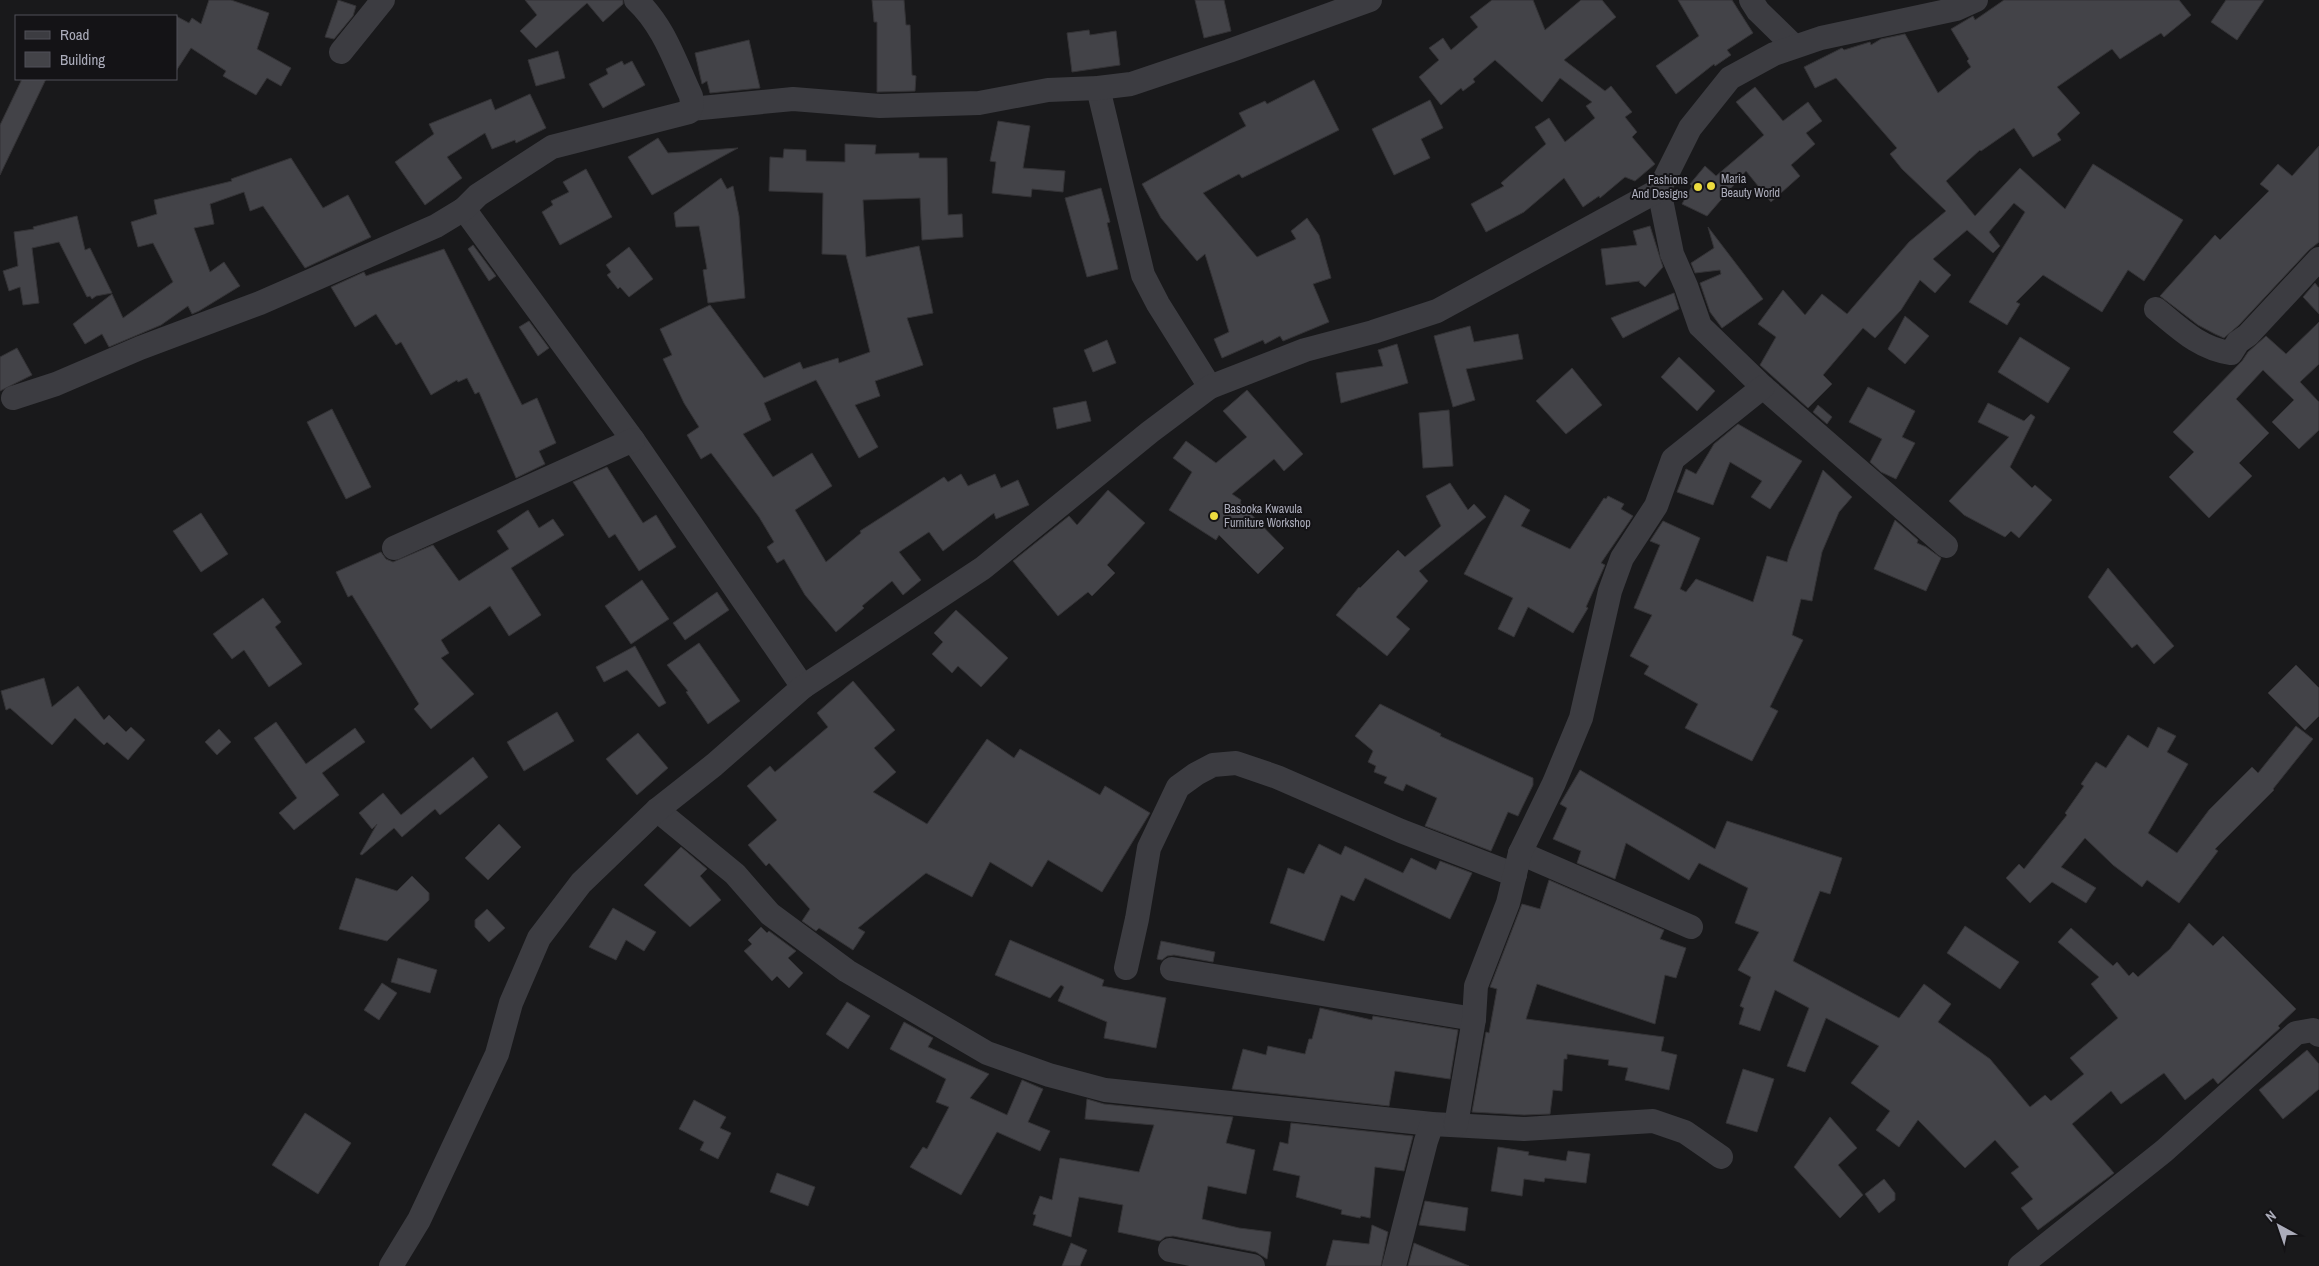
<svg xmlns="http://www.w3.org/2000/svg" width="2319" height="1266" font-family="'Archivo Narrow',sans-serif">
	<style>
		.building { fill: #434348; stroke: #343336 }
		.lines { fill: none; stroke-linecap: round; stroke-linejoin: round }
		.street { stroke: #3c3c41; stroke-width: 24 }
		.poi-dot { fill: #ecdb3f; stroke: #141316; stroke-width: 2 }
		.labels { text-anchor: middle; stroke-width: 4; stroke-linejoin: round; paint-order: stroke }
		.poi-label { font-size: 12px; fill: #abacba; stroke: #141316; text-anchor: start }
	</style>
	<rect width="100%" height="100%" fill="#19191b"/>
	<!-- building -->
	<g class="building">
		<polygon points="209,0 231,0 269,13 257,49 291,68 281,86 267,78 256,95 223,76 226,71 191,48 176,71 176,16 189,23 192,18 201,24"/>
		<polygon points="338,0 356,6 353,16 334,39 325,37"/>
		<polygon points="525,0 623,0 623,4 603,22 587,3 536,48 520,31 537,15"/>
		<polygon points="872,0 904,0 906,25 910,25 912,75 916,76 915,91 877,92 877,22 874,22"/>
		<polygon points="1195,0 1224,0 1231,31 1204,38"/>
		<polygon points="1492,0 1533,0 1545,30 1581,0 1602,0 1616,17 1564,60 1605,91 1611,86 1632,112 1625,117 1637,132 1632,137 1655,164 1635,181 1625,177 1600,198 1599,196 1583,207 1564,178 1524,212 1486,232 1471,204 1504,186 1501,183 1546,144 1535,127 1549,118 1565,142 1595,118 1586,106 1592,102 1560,78 1542,102 1495,60 1473,79 1475,82 1463,91 1461,88 1441,105 1419,77 1439,60 1429,48 1443,38 1451,50 1478,27 1470,17"/>
		<polygon points="1678,0 1732,0 1753,33 1727,50 1731,55 1715,66 1714,64 1676,94 1656,66 1699,36"/>
		<polygon points="2004,0 2179,0 2191,15 2164,37 2161,33 2120,59 2112,49 2057,87 2080,113 2057,134 2061,140 2033,157 2014,128 1981,151 1980,150 1946,181 1975,216 2020,168 2065,209 2093,164 2183,220 2144,281 2128,270 2102,312 2043,275 2016,302 2020,304 2007,325 1969,302 2025,212 2014,203 1989,232 2000,246 1993,253 1967,230 1933,259 1951,275 1935,293 1920,280 1901,310 1875,338 1863,328 1823,375 1832,384 1808,408 1760,365 1776,337 1758,324 1783,290 1805,315 1822,294 1847,314 1909,242 1946,211 1902,169 1890,154 1897,148 1836,78 1815,88 1804,67 1842,48 1844,50 1870,42 1871,45 1881,39 1905,34 1938,93 1971,67 1967,61 1969,59 1951,29 1973,16 1975,20"/>
		<polygon points="2226,0 2264,0 2237,40 2211,22"/>
		<polygon points="1089,30 1090,35 1116,31 1120,65 1072,72 1067,33"/>
		<polygon points="749,40 760,88 710,93 707,81 702,84 695,53"/>
		<polygon points="558,51 565,78 536,86 528,60"/>
		<polygon points="622,61 624,65 632,61 645,85 603,108 589,84 608,74 606,69"/>
		<polygon points="22,79 46,79 0,175 0,125"/>
		<polygon points="1314,80 1339,130 1242,178 1239,174 1203,193 1257,257 1296,239 1291,231 1307,218 1319,235 1331,278 1313,284 1329,322 1283,341 1280,336 1265,344 1263,340 1222,358 1214,339 1229,332 1205,254 1197,261 1161,218 1142,184 1246,126 1239,113 1265,101 1267,104"/>
		<polygon points="1755,87 1783,121 1808,102 1822,121 1806,133 1815,144 1791,165 1800,176 1771,202 1746,171 1707,216 1682,204 1692,186 1690,184 1705,166 1716,176 1764,135 1736,102"/>
		<polygon points="530,94 546,128 516,143 515,140 492,149 485,133 447,157 462,178 425,205 395,162 434,134 429,124 491,99 495,110"/>
		<polygon points="1430,100 1443,128 1421,139 1430,158 1394,175 1372,129"/>
		<polygon points="998,121 1030,126 1023,168 1065,171 1063,192 1032,189 1031,197 992,193 996,162 990,161"/>
		<polygon points="658,138 668,153 738,148 652,195 628,157"/>
		<polygon points="845,144 876,145 875,154 919,153 919,158 947,158 948,215 962,214 963,237 922,240 920,198 863,200 866,257 919,246 933,313 907,318 923,365 875,381 880,396 855,405 878,447 859,458 816,380 764,403 771,420 743,434 773,477 812,453 832,486 795,510 826,562 861,533 860,531 944,477 948,482 961,474 968,486 995,474 1001,488 1018,480 1029,505 996,519 994,513 943,551 929,532 899,552 921,580 903,595 892,581 862,606 864,608 836,632 805,595 784,559 777,563 767,547 774,542 759,517 711,453 701,459 687,435 699,427 684,403 663,359 672,355 660,329 710,305 764,378 800,362 803,369 838,358 839,363 870,352 846,255 822,254 823,193 769,191 770,157 783,158 784,149 806,150 806,161 845,162"/>
		<polygon points="2319,146 2319,242 2309,250 2239,325 2224,338 2215,334 2198,325 2160,296 2215,235 2220,240 2269,191 2260,184 2278,164 2292,176"/>
		<polygon points="291,158 323,208 348,195 371,237 305,268 263,206 250,211 244,192 210,204 214,224 194,228 210,272 224,262 240,286 199,311 192,314 188,306 161,325 109,347 102,334 85,344 73,324 112,294 123,318 173,282 153,243 138,247 131,222 157,214 154,200 232,181 231,179"/>
		<polygon points="586,169 612,217 560,245 542,212 553,205 551,201 569,192 563,182"/>
		<polygon points="721,178 727,189 733,186 739,216 745,298 708,303 703,270 707,269 699,226 676,227 674,213"/>
		<polygon points="1101,188 1110,222 1107,223 1118,269 1087,277 1065,198"/>
		<polygon points="77,216 85,250 90,248 112,293 96,296 92,299 90,296 87,297 59,242 32,248 39,303 23,305 20,287 9,291 3,271 18,266 14,232 34,229 33,227"/>
		<polygon points="1650,226 1663,267 1645,287 1639,282 1640,281 1606,285 1601,249 1637,245 1633,231"/>
		<polygon points="1708,227 1763,299 1722,328 1710,312 1700,283 1721,274 1720,270 1695,273 1691,263 1714,248"/>
		<polygon points="473,245 496,276 489,281 468,249"/>
		<polygon points="629,247 653,279 629,297 620,287 618,289 607,275 611,272 606,265"/>
		<polygon points="444,249 522,405 537,398 556,443 539,451 545,464 516,478 479,392 475,394 467,378 458,382 457,380 431,395 401,342 396,345 376,314 355,327 331,287 364,272 366,276"/>
		<polygon points="2315,283 2319,288 2319,314 2303,297"/>
		<polygon points="1674,293 1679,309 1623,338 1611,318"/>
		<polygon points="1905,316 1929,336 1905,364 1888,349"/>
		<polygon points="529,321 549,348 538,356 519,327"/>
		<polygon points="2319,322 2319,364 2300,382 2319,402 2319,430 2299,449 2272,422 2294,400 2263,370 2236,399 2269,433 2239,463 2252,476 2209,518 2169,477 2194,452 2173,432 2242,361 2248,352 2266,336 2286,354"/>
		<polygon points="1470,326 1474,342 1518,334 1523,359 1466,369 1475,400 1453,407 1434,336"/>
		<polygon points="2020,337 2070,368 2048,403 1998,372"/>
		<polygon points="1107,340 1116,363 1093,372 1084,350"/>
		<polygon points="1397,344 1408,383 1341,403 1336,373 1383,366 1378,350"/>
		<polygon points="17,348 32,375 0,391 0,357"/>
		<polygon points="1679,357 1715,391 1697,411 1661,377"/>
		<polygon points="1572,368 1602,405 1566,434 1536,401"/>
		<polygon points="1868,387 1915,411 1902,437 1915,443 1896,479 1881,472 1870,462 1882,439 1849,422"/>
		<polygon points="1247,390 1303,454 1284,471 1274,459 1232,494 1241,500 1240,503 1284,548 1258,574 1219,535 1216,540 1169,510 1192,472 1173,458 1186,441 1216,463 1247,437 1223,411"/>
		<polygon points="1086,401 1091,421 1057,429 1053,408"/>
		<polygon points="1988,403 2024,421 2031,414 2035,417 2010,467 2032,488 2035,485 2052,500 2019,538 2011,531 2005,537 1964,515 1949,501 2009,437 1978,422"/>
		<polygon points="1818,405 1832,417 1827,424 1813,412"/>
		<polygon points="332,409 371,487 346,499 307,422"/>
		<polygon points="1449,410 1453,466 1423,468 1419,413"/>
		<polygon points="1738,424 1802,461 1770,509 1751,497 1762,481 1730,462 1713,505 1677,492 1686,469 1696,474 1714,444"/>
		<polygon points="607,467 643,523 656,515 676,547 639,571 615,534 609,538 573,482"/>
		<polygon points="1823,470 1852,497 1839,512 1822,552 1812,601 1801,599 1792,635 1803,640 1770,707 1778,711 1752,761 1685,728 1698,704 1644,674 1649,666 1630,656 1652,615 1634,608 1660,545 1650,541 1663,521 1700,538 1680,589 1686,592 1696,579 1753,602 1767,556 1787,562 1790,551"/>
		<polygon points="1450,483 1468,510 1474,504 1486,517 1419,571 1428,581 1396,617 1410,629 1387,656 1336,615 1359,587 1360,588 1398,550 1405,557 1441,526 1426,496"/>
		<polygon points="1108,490 1145,523 1107,565 1115,573 1092,596 1088,592 1058,616 1013,561 1069,516 1077,525"/>
		<polygon points="1505,495 1530,510 1521,526 1570,549 1604,498 1606,499 1608,496 1624,504 1621,509 1633,516 1601,563 1605,565 1586,607 1588,608 1573,633 1528,607 1514,637 1498,629 1513,598 1464,574"/>
		<polygon points="528,510 539,528 553,519 564,535 511,568 541,615 509,636 490,606 441,640 449,653 441,658 474,694 431,729 414,709 419,704 352,595 348,597 336,572 381,552 386,559 393,562 433,545 459,581 509,549 497,531"/>
		<polygon points="201,513 228,554 201,572 173,531"/>
		<polygon points="1895,520 1918,540 1917,543 1926,547 1941,558 1926,591 1874,569"/>
		<polygon points="2108,568 2174,646 2154,664 2137,644 2132,648 2088,597"/>
		<polygon points="642,580 669,619 631,644 605,606"/>
		<polygon points="717,592 729,610 685,640 673,623"/>
		<polygon points="263,598 281,622 275,627 302,664 269,687 244,650 232,659 213,634"/>
		<polygon points="956,610 1008,658 981,687 958,666 952,673 932,654 943,642 934,633"/>
		<polygon points="699,643 740,701 708,724 686,692 688,691 667,665"/>
		<polygon points="635,646 666,703 659,707 627,670 604,682 596,667"/>
		<polygon points="2296,665 2319,688 2319,716 2305,730 2268,693"/>
		<polygon points="44,678 52,707 78,686 104,720 109,715 126,732 131,727 145,740 128,760 107,742 104,745 75,718 52,745 10,708 6,710 1,691"/>
		<polygon points="853,681 895,730 874,748 896,772 873,792 927,824 987,739 1014,758 1020,749 1100,795 1105,786 1150,813 1102,892 1048,860 1032,887 990,862 972,897 926,873 858,928 865,932 853,950 819,928 816,931 802,921 810,909 769,863 766,866 748,845 777,820 747,786 770,766 775,772 828,727 817,713"/>
		<polygon points="1380,704 1441,734 1440,736 1533,778 1533,785 1518,816 1508,812 1491,851 1425,826 1437,798 1406,784 1403,791 1384,783 1387,777 1374,772 1376,766 1368,762 1373,751 1355,736"/>
		<polygon points="557,712 574,741 524,771 507,742"/>
		<polygon points="276,722 306,764 355,728 365,742 322,773 339,795 294,830 279,813 297,798 254,738"/>
		<polygon points="2296,726 2313,739 2273,789 2274,790 2215,849 2218,851 2179,903 2147,880 2142,887 2113,865 2085,838 2061,867 2096,888 2086,903 2052,882 2030,903 2006,878 2019,864 2024,869 2067,815 2065,813 2084,786 2081,784 2096,762 2106,768 2128,735 2148,748 2158,727 2176,736 2167,752 2188,764 2148,833 2177,853 2209,810 2252,767 2258,773"/>
		<polygon points="219,729 231,742 217,755 205,742"/>
		<polygon points="638,733 668,768 637,795 606,759"/>
		<polygon points="473,757 488,777 440,815 435,809 402,837 394,828 362,855 360,854 377,824 372,829 359,813 383,793 401,815"/>
		<polygon points="1580,770 1715,849 1727,821 1842,858 1830,894 1820,891 1793,961 1899,1018 1924,984 1951,1004 1938,1022 1990,1059 2030,1107 2045,1095 2051,1101 2084,1074 2070,1058 2118,1018 2091,984 2099,977 2058,942 2071,928 2113,966 2117,962 2129,976 2133,972 2138,977 2170,949 2189,923 2213,946 2223,936 2296,1009 2278,1026 2280,1028 2218,1084 2213,1078 2185,1100 2164,1073 2121,1104 2111,1091 2072,1124 2114,1173 2038,1230 2021,1208 2033,1199 2011,1173 2019,1167 1995,1140 1965,1168 1918,1120 1899,1147 1876,1130 1890,1111 1851,1083 1879,1046 1826,1018 1805,1072 1787,1066 1809,1008 1775,990 1760,1031 1739,1024 1744,1008 1740,1006 1751,977 1738,970 1759,932 1735,923 1748,888 1699,863 1689,880 1626,843 1615,879 1577,863 1581,851 1553,839 1567,808 1560,804"/>
		<polygon points="499,824 521,847 488,880 465,858"/>
		<polygon points="1319,844 1341,855 1345,846 1403,873 1411,858 1436,870 1440,861 1472,873 1450,919 1365,878 1354,901 1341,895 1324,941 1270,923 1288,868 1304,874"/>
		<polygon points="681,847 707,869 700,876 721,900 690,927 644,885"/>
		<polygon points="412,876 429,893 429,900 387,941 339,929 356,878 397,891"/>
		<polygon points="1549,880 1664,930 1660,939 1686,948 1676,978 1665,975 1655,1024 1537,984 1526,1019 1664,1037 1661,1051 1677,1055 1669,1090 1625,1080 1628,1068 1608,1065 1609,1060 1567,1054 1567,1059 1564,1059 1562,1091 1553,1090 1550,1114 1524,1115 1472,1112 1486,1032 1489,1033 1497,989 1490,987 1522,904 1540,909"/>
		<polygon points="613,908 656,932 644,951 626,940 616,960 589,947"/>
		<polygon points="487,909 505,928 489,942 475,927 475,920"/>
		<polygon points="1965,926 2019,962 2000,989 1947,953"/>
		<polygon points="761,927 767,933 769,931 796,951 788,958 803,973 789,988 777,976 772,981 744,951 752,944 748,940"/>
		<polygon points="1010,940 1104,980 1102,986 1166,998 1156,1048 1104,1038 1107,1022 1058,1001 1064,987 1061,985 1050,998 995,975"/>
		<polygon points="1161,941 1215,952 1213,962 1174,955 1167,956 1162,960 1157,959"/>
		<polygon points="398,958 437,970 430,993 391,982"/>
		<polygon points="382,983 397,993 379,1020 364,1010"/>
		<polygon points="847,1002 870,1016 848,1049 826,1034"/>
		<polygon points="1320,1008 1372,1020 1373,1016 1458,1030 1450,1079 1395,1071 1389,1106 1232,1089 1243,1049 1266,1055 1268,1046 1305,1054 1309,1039 1312,1039"/>
		<polygon points="904,1022 933,1038 928,1047 989,1074 970,1098 1007,1115 1022,1080 1043,1089 1028,1122 1050,1131 1040,1151 997,1132 961,1195 910,1167 923,1147 927,1149 949,1107 936,1102 946,1079 890,1049"/>
		<polygon points="2307,1050 2319,1064 2319,1089 2283,1119 2259,1090"/>
		<polygon points="1743,1069 1774,1079 1757,1132 1726,1123"/>
		<polygon points="1087,1099 1104,1104 1233,1117 1226,1143 1255,1150 1246,1194 1208,1186 1202,1219 1239,1228 1271,1232 1267,1259 1256,1252 1173,1236 1165,1237 1160,1241 1118,1232 1123,1205 1079,1197 1071,1237 1033,1225 1036,1215 1033,1214 1040,1196 1052,1200 1060,1158 1139,1172 1154,1125 1085,1119"/>
		<polygon points="694,1100 726,1117 720,1128 731,1133 718,1159 700,1150 704,1142 679,1129"/>
		<polygon points="305,1113 351,1143 318,1194 272,1165"/>
		<polygon points="1830,1117 1857,1148 1838,1165 1863,1195 1840,1218 1794,1167"/>
		<polygon points="1291,1123 1413,1136 1404,1171 1375,1167 1370,1218 1361,1216 1360,1218 1341,1214 1342,1210 1296,1197 1300,1176 1273,1170 1280,1142 1288,1144"/>
		<polygon points="1498,1147 1529,1152 1528,1155 1566,1161 1568,1151 1590,1154 1586,1183 1545,1178 1544,1182 1524,1179 1522,1196 1491,1191"/>
		<polygon points="777,1173 815,1187 808,1206 770,1192"/>
		<polygon points="1884,1179 1895,1193 1895,1200 1879,1213 1865,1194"/>
		<polygon points="1425,1201 1468,1208 1465,1231 1419,1225"/>
		<polygon points="1372,1225 1388,1232 1381,1266 1326,1266 1333,1240 1369,1244"/>
		<polygon points="1071,1243 1087,1250 1080,1266 1062,1266"/>
		<polygon points="1414,1243 1469,1266 1408,1266"/>
	</g>
	<g class="lines">
		<!-- street -->
		<g class="street">
			<polyline points="1751,0 1758,11 1794,46"/>
			<polyline points="341,52 383,0"/>
			<polyline points="1098,88 1143,275 1158,304 1210,387"/>
			<polyline points="691,109 793,99 880,106 979,103 1048,90 1098,88 1131,84 1229,51 1370,0"/>
			<polyline points="1659,190 1672,254 1686,286 1700,326 1763,387 1946,546"/>
			<polyline points="464,209 633,440 803,687"/>
			<path d="M 2156,309 C 2179,328 2200,349 2231,353 L 2238,342 L 2248,335 L 2319,259"/>
			<path d="M 13,398 L 56,384 L 140,348 L 260,303 L 436,226 L 464,209 L 478,195 L 552,147 L 689,112 L 692,104 L 691,96 C 675,62 664,26 636,0"/>
			<polyline points="394,548 633,440"/>
			<polyline points="657,810 735,874 770,914 847,971 987,1053 1049,1075 1105,1090 1432,1124 1524,1129 1653,1121 1685,1132 1721,1157"/>
			<polyline points="1520,853 1691,927"/>
			<polyline points="1126,968 1137,919 1149,848 1178,787 1196,774 1213,765 1236,763 1277,777 1401,831 1515,875"/>
			<polyline points="1172,969 1474,1019"/>
			<polyline points="1456,1125 1474,1019 1476,986 1508,903 1520,853 1554,783 1581,718 1610,591 1622,558 1656,506 1673,459 1763,387"/>
			<polyline points="1170,1250 1253,1266"/>
			<polyline points="391,1266 419,1220 497,1054 511,1003 539,938 581,883 657,810 714,765 803,687 983,568 1150,432 1210,387 1305,350 1373,332 1437,311 1659,190 1690,128 1730,78 1774,54 1821,38 1956,9 1976,0"/>
			<polyline points="1394,1266 1426,1141 1432,1124"/>
			<polyline points="2020,1266 2164,1151 2296,1033 2313,1030 2319,1035"/>
		</g>
	</g>
	<!-- markers -->
	<g class="poi-dot">
		<circle cx="1711" cy="186" r="5"/>
		<circle cx="1698" cy="187" r="5"/>
		<circle cx="1214" cy="516" r="5"/>
	</g>
	<g class="labels">
		<!-- poi labels -->
		<g class="poi-label">
			<text x="1721" y="183">Maria<tspan x="1721" dy="14">Beauty World</tspan></text>
			<text x="1688" y="184" text-anchor="end">Fashions<tspan x="1688" dy="14">And Designs</tspan></text>
			<text x="1224" y="513">Basooka Kwavula<tspan x="1224" dy="14">Furniture Workshop</tspan></text>
		</g>
	</g>
	<!-- legend -->
	<rect x="15" y="15" width="162" height="65" fill="#141316" stroke="#505058"/>
	<rect x="25" y="31" width="25" height="8" fill="#3c3c41" stroke="#505058"/>
	<text x="60" y="40" font-size="15" fill="#abacba">Road</text>
	<rect x="25" y="52" width="25" height="15" fill="#434348" stroke="#505058"/>
	<text x="60" y="65" font-size="15" fill="#abacba">Building</text>
	<!-- north arrow -->
	<g transform="translate(2279 1226) rotate(320)" stroke="#141316" stroke-width="4" paint-order="stroke">
	<path d="M0-4L9 19L0 12L-9 19Z" fill="#abacba"/>
	<text y="-8" font-size="14" font-weight="bold" text-anchor="middle" fill="#abacba">N</text>
	</g>
</svg>
